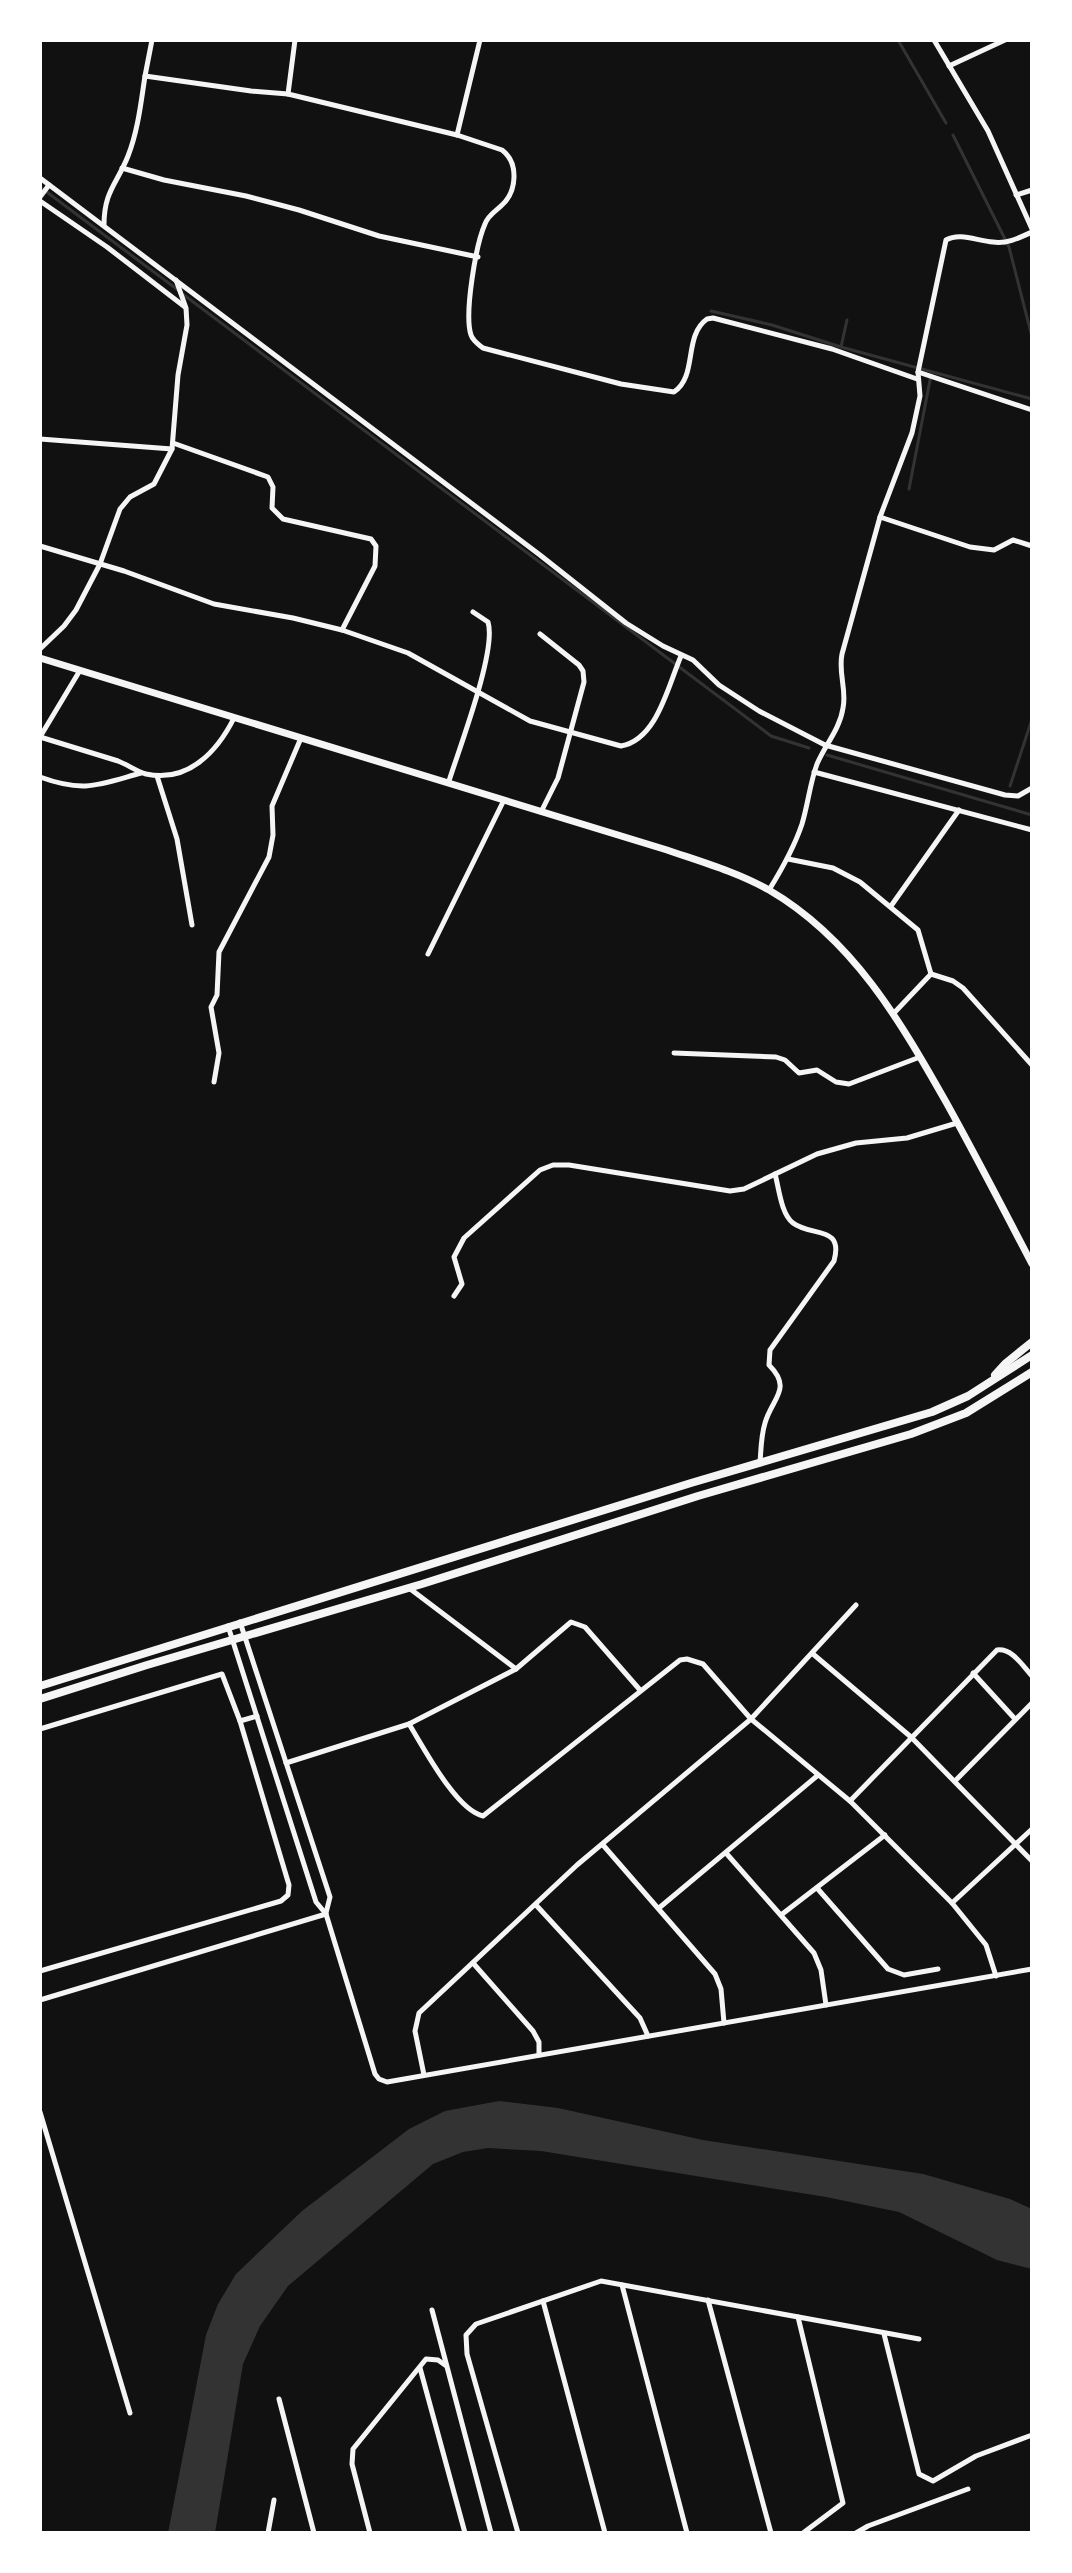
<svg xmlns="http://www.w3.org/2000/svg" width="1072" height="2573" font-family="'PT Sans Narrow',sans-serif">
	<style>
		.water { fill: #333 }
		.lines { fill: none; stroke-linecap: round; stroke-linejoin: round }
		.stream { stroke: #333; stroke-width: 3 }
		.minor { stroke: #f5f5f5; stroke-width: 5 }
		.tertiary { stroke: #f5f5f5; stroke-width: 7 }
		.secondary { stroke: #f5f5f5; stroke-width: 8 }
	</style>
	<rect width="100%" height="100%" fill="#111"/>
	<!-- water -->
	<polygon class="water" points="499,2101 558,2108 703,2140 923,2174 1010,2199 1032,2209 1032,2269 997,2260 899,2212 826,2197 541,2151 488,2148 463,2152 433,2164 288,2286 260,2326 243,2364 215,2533 168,2533 206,2335 218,2304 236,2274 302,2211 409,2129 445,2111"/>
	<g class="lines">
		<!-- stream -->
		<g class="stream">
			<polyline points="898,40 946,123"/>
			<polyline points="953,135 1009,247 1032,337"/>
			<polyline points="40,187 178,290"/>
			<polyline points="184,295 771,736 809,748"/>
			<polyline points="711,311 772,325 841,347 1032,399"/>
			<polyline points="841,347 847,320"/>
			<polyline points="909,489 931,375"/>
			<polyline points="827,755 1032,815"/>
			<polyline points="1010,786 1032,719"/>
		</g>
		<!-- minor -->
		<g class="minor">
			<polyline points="934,40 988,131 1032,229"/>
			<polyline points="949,66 1005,40"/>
			<polyline points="145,76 152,40"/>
			<polyline points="288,94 295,40"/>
			<polyline points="457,135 480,40"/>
			<polyline points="122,168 164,180 246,196 299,210 379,236 478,257"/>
			<polyline points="40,178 540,555 626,623 663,646 693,660 719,685 759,711 825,745 1005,795 1018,796 1032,788"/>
			<polyline points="1016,195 1032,190"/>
			<polyline points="40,197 49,185"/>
			<polyline points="40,201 107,247 185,307"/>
			<path d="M 104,225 C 104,191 117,184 128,156 C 138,131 141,102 145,76 L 251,91 L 288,94 L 457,135 L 502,150 C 519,163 517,191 502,205 C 496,211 488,215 485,224 C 476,244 464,314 471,335 C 473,341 478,344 483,348 L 621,384 L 674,392 C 698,376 683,336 707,319 L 713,318 L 832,349 L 917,379"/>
			<polyline points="918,372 1032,410"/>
			<polyline points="40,439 172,449"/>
			<polyline points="173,443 268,477 273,487 272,508 283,519 371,539 376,546 375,566 342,630"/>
			<polyline points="880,517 970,547 994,550 1013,540 1032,546"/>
			<path d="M 40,546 L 124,571 L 214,604 L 293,618 L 342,630 L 408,653 L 530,721 L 621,746 C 657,740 668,686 681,656"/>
			<polyline points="540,634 579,665 583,671 584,682 558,778 541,812"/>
			<polyline points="40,649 64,626 76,610 100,564 120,509 130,497 154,484 172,449 178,375 187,325 186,308 176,280"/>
			<path d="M 40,737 C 66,745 92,753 118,761 C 128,765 136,771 146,774 C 188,783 217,752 234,718"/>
			<polyline points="40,737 79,672"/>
			<polyline points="814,772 1032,830"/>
			<polyline points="157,776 177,839 192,925"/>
			<path d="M 40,777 C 84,793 98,785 141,773"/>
			<path d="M 449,781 C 459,749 497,650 488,622 L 473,612"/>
			<polyline points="788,859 833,868 860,882 918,930 931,974"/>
			<path d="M 769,890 C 782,869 794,848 802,824 C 808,804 810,783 817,764 C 825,745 840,729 843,708 C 847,690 838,673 842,654 L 880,517 L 912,433 L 920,396 L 918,372 L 946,240 C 960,232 977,241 993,242 C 1007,244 1019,238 1032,232"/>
			<polyline points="891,906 959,810"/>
			<polyline points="428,954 504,800"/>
			<polyline points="894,1013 931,974 953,981 963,988 1032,1065"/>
			<polyline points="674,1053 776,1057 785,1060 799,1073 817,1070 836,1082 849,1084 920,1057"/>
			<polyline points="214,1082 219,1053 211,1007 217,995 219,952 269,857 273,835 272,806 301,738"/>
			<polyline points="454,1296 462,1284 454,1257 464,1238 540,1170 553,1165 569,1165 730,1191 744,1189 817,1154 856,1143 907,1138 957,1123"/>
			<path d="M 760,1463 C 761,1449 761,1436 765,1423 C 772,1398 793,1389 769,1365 L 770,1350 L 834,1261 C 844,1225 811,1237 793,1223 C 781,1214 779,1188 775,1174"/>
			<polyline points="409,1588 516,1669"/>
			<polyline points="240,1622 330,1897 326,1913"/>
			<polyline points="228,1626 316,1902 326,1914 375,2074 379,2079 387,2082 1032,1969"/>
			<polyline points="813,1654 911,1737 1032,1861"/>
			<polyline points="973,1673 1015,1719"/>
			<path d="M 409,1724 C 424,1748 456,1810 483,1816 L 680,1660 L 687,1659 L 703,1664 L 751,1719 L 850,1801 L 952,1903 L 986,1945 L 996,1976"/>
			<polyline points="40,1729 222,1674 240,1721 257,1716"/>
			<polyline points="286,1763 409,1724 516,1669 571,1622 585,1627 640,1690"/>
			<polyline points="955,1781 1032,1703"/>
			<path d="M 850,1801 L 997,1650 C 1012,1648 1022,1665 1032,1676"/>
			<polyline points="603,1845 715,1974 721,1989 724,2023"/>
			<polyline points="726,1853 814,1953 821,1970 826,2005"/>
			<polyline points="817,1888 888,1969 904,1975 938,1969"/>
			<polyline points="952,1903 1032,1829"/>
			<polyline points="536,1905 640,2018 648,2036"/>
			<polyline points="659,1908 817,1776"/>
			<polyline points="781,1915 885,1835"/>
			<polyline points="473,1963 533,2031 539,2042 539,2055"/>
			<polyline points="40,1971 281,1901 288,1895 289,1885 240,1721"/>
			<polyline points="40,2000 326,1914"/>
			<polyline points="424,2075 415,2031 419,2013 577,1865 751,1719 856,1605"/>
			<polyline points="40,2112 130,2413"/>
			<polyline points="622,2285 687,2533"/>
			<polyline points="708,2300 771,2533"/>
			<polyline points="543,2301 605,2533"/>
			<polyline points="432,2310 491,2533"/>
			<polyline points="798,2317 843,2503 803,2533"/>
			<polyline points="884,2334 919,2474 933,2481 976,2456 1032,2435"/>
			<polyline points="420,2368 465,2533"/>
			<polyline points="279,2399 314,2533"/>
			<polyline points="268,2533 274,2500"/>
			<polyline points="370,2533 352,2464 353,2449 426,2359 438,2360 445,2365"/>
			<polyline points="518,2533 467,2354 466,2335 476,2324 601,2281 919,2339"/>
			<polyline points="856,2533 868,2526 968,2489"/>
		</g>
		<!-- tertiary -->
		<path class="tertiary" d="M 40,658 L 667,850 C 702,862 737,872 769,890 C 853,939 900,1021 946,1102 C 976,1156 1004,1210 1032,1264"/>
		<!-- secondary -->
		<g class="secondary">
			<polyline points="995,1375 1006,1363 1032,1342"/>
			<polyline points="40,1686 691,1483 932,1412 968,1396 1032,1355"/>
			<polyline points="40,1699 147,1665 422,1584 698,1496 911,1434 966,1413 1032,1372"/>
		</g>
	</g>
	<!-- border -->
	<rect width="1072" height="2573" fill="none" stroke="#ffffff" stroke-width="84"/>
</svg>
